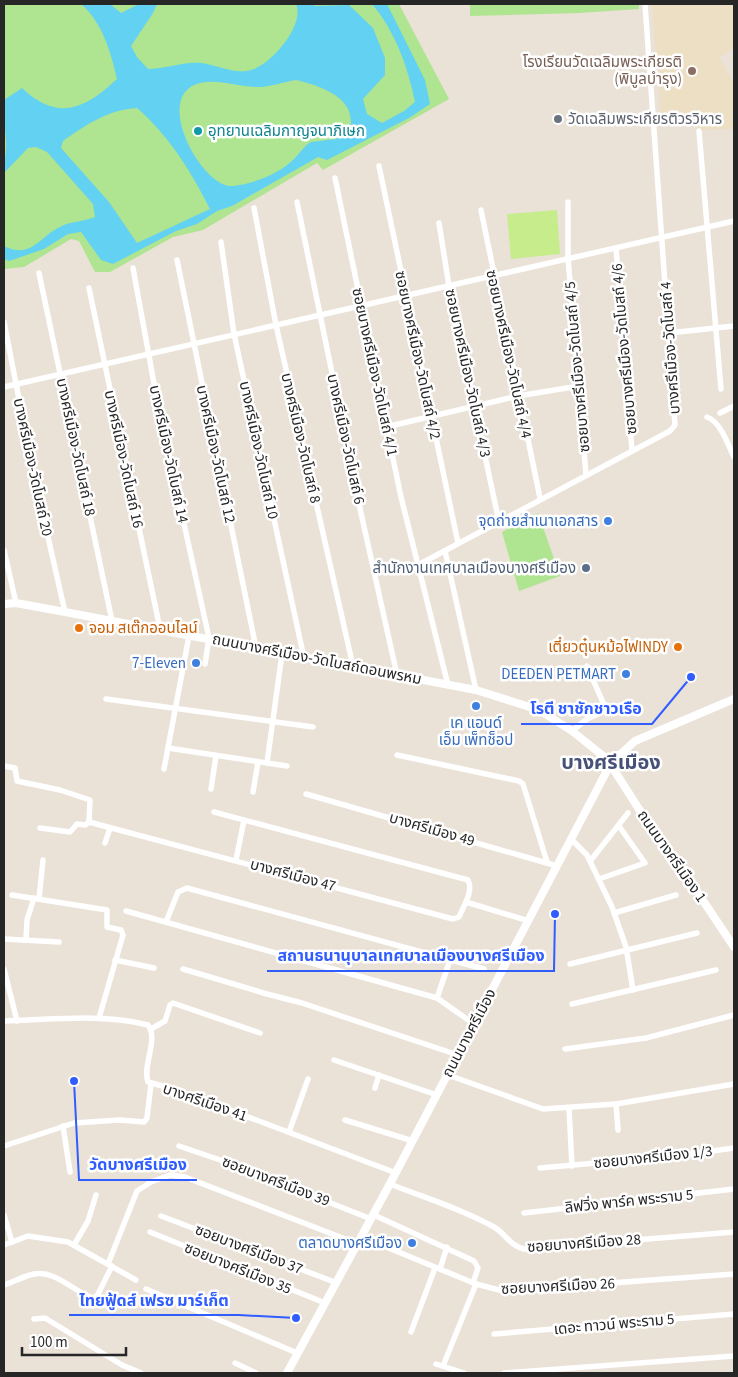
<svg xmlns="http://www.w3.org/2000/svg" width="738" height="1377" font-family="'Source Sans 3','Noto Sans Thai',sans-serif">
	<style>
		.education { fill: #eddfc4 }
		.green { fill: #afe490 }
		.pitch { fill: #c6ec8b }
		.water { fill: #63d1f2; fill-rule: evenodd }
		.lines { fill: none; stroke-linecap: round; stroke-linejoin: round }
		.street { stroke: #fff; stroke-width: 5.5 }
		.secondary { stroke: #fff; stroke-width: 8 }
		.education-dot { fill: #8d6e63; stroke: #fff; stroke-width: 2 }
		.worship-dot { fill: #6b7280; stroke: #fff; stroke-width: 2 }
		.culture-dot { fill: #0f9aa8; stroke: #fff; stroke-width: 2 }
		.shop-dot { fill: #3f7fe0; stroke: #fff; stroke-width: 2 }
		.service-dot { fill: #5c6f8a; stroke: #fff; stroke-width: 2 }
		.food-dot { fill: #e8710a; stroke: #fff; stroke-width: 2 }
		.labels { text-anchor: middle; stroke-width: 5; stroke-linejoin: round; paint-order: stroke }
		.education-label { font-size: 15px; fill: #785e54; stroke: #fff; text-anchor: end }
		.worship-label { font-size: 15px; fill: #5b616d; stroke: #fff; text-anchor: start }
		.culture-label { font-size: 15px; fill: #0d838f; stroke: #fff; text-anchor: start }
		.street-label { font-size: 15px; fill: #262626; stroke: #fff }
		.shop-label { font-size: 15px; fill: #366cbe; stroke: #fff; text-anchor: end }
		.service-label { font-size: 15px; fill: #4e5e75; stroke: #fff; text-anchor: end }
		.food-label { font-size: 15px; fill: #c56008; stroke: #fff; text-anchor: start }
		.district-label { font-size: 20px; font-weight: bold; fill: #465178; stroke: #fff }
		.leader { fill: none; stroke: #2f5dff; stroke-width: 2 }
		.callout-dot { fill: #2f5dff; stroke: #fff; stroke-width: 2 }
		.callout-label { font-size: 16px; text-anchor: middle; font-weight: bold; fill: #2f5dff; stroke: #fff; stroke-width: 5; stroke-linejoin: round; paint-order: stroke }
	</style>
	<rect width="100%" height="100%" fill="#eae1d7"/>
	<!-- education -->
	<polygon class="education" points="652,4 734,4 734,48 719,57 734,85 734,129 700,130 699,117 661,119"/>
	<!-- green -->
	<g class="green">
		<polygon points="4,4 399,4 449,99 323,170 317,163 203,230 173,237 110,272 95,272 79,241 71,239 24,267 4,269"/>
		<polygon points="470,4 639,4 639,9 579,13 470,16"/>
		<polygon points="538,513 560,576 519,591 502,532"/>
	</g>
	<!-- pitch -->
	<polygon class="pitch" points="557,210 560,254 511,259 507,214"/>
	<!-- water -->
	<path class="water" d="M 81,4 L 110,4 L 121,13 L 139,4 L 157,4 L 153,13 L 131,46 L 137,57 L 148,69 C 165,69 185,61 201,63 C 218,65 237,76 254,69 C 273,62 305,25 296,4 L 312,4 L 315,6 L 349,5 L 373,28 L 385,58 L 385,75 L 363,99 L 367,114 L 382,123 L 404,111 L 415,102 C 408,67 395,31 372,4 L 387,4 L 425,80 L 430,104 L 409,118 L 327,160 L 318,157 L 232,206 L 217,211 L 197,224 L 176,231 L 113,264 L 101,260 L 81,232 L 68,234 L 44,249 L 9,261 L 4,259 L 4,246 C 31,260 40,236 60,227 C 70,221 84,222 95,217 L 93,204 L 47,152 L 36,147 L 28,148 L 4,173 C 4,163 7,150 6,141 C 5,127 4,114 4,100 L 22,88 C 58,122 85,109 117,79 C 111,52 102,22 81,4 ZM 296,80 C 320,86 357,97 350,129 L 336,139 L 311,142 C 304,146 301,152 295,158 C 281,173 254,184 233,186 C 204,189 155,103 194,85 C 213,77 235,86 255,87 C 267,88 283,82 296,80 ZM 137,108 C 169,136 191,171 210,209 L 137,243 L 109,202 L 61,148 L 63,141 C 87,124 108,110 137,108 Z"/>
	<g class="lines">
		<!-- street -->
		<g class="street">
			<polyline points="699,131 721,389"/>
			<polyline points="379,166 458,543"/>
			<polyline points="335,178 401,497 448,685"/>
			<polyline points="297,202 357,495 397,675"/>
			<polyline points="568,202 568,258 586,475"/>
			<polyline points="254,208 276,325 353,666"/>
			<polyline points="481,210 540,498"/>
			<polyline points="439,223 449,286 499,522"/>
			<polyline points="221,242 234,334 304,658"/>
			<polyline points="616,248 632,451"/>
			<polyline points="177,260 256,648"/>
			<polyline points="133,268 157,400 209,638 205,664"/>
			<polyline points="39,273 112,621"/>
			<polyline points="89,288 160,629"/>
			<polyline points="4,322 33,471 65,612"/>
			<polyline points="669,333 734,326"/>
			<polyline points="4,387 734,221"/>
			<polyline points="720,413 734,406"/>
			<path d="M 707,417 C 721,422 728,445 734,457"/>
			<polyline points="386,427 518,396 579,386"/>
			<polyline points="4,550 16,603"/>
			<polyline points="445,551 476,690"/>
			<polyline points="418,565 670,431 675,425 645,4"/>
			<polyline points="106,699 313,727"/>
			<polyline points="572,731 587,719 604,711 605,707 587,666"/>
			<polyline points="168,748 287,766"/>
			<polyline points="397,755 519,781 523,784 547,862"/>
			<polyline points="267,763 282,654"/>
			<path d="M 4,766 L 15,768 L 17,781 L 60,790 L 90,800 L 89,822 L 453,919 L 459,917 C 463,907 474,891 468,880 L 214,812"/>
			<polyline points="164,769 189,636"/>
			<polyline points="211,789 216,756"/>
			<polyline points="253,792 258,762"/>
			<polyline points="306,794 557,866"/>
			<polyline points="40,828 70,832 77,824 85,825 89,822"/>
			<polyline points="571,839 587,855 612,907 626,947 633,990"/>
			<polyline points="105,843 110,828"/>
			<polyline points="236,860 244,820"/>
			<polyline points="591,860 628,813"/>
			<polyline points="599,879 645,863 619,826"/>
			<polyline points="12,895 107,910 107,927 121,930 123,935 99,1018"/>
			<polyline points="39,899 43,860"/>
			<polyline points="466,902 529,921"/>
			<polyline points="126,911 437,998 474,1024"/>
			<polyline points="614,913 676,895"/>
			<polyline points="166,922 178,892 187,888 484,969"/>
			<polyline points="4,939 59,942"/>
			<polyline points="26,940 27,920 34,898"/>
			<polyline points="115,960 154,968"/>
			<polyline points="570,964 697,933"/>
			<polyline points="4,969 17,1021"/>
			<polyline points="183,969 267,994 302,1003 458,1055"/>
			<polyline points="437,998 450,960"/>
			<polyline points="572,1004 716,970"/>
			<path d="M 4,1021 C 51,1020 102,1013 148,1025 C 159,1040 142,1065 148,1082 L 177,1090 L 396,1173"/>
			<polyline points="151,1029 165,1021 170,1005 173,1003 260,1033"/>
			<polyline points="565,1049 646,1038 734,1015"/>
			<polyline points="334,1060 437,1095"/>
			<polyline points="448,1075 543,1109 616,1104 734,1084"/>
			<polyline points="375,1088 379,1075"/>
			<polyline points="616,1104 618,1130"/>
			<polyline points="569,1108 572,1166"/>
			<polyline points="345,1120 413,1141"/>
			<polyline points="63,1126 70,1172"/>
			<polyline points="289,1132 308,1079"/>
			<polyline points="4,1146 74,1123 120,1120 144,1122 147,1118 151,1084"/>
			<polyline points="179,1146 235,1165 371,1219"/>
			<polyline points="540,1168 676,1156 734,1148"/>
			<path d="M 390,1184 C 425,1198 462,1209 494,1227 C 506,1234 510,1246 524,1249 L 734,1232"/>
			<polyline points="524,1213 734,1189"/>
			<polyline points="4,1215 12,1242"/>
			<polyline points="374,1215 474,1261 478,1268 473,1283"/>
			<polyline points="161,1216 337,1283"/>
			<polyline points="150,1232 325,1303"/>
			<polyline points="362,1237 476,1284 503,1291 734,1274"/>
			<polyline points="4,1245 28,1236 68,1242 136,1280"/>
			<polyline points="74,1245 88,1221 96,1195"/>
			<polyline points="108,1264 137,1191 151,1182 170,1175 185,1177 358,1244"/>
			<polyline points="440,1269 447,1247"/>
			<path d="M 4,1285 C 13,1282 24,1276 34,1274 C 56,1270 74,1292 93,1298 L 97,1296 L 112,1266"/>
			<polyline points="146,1289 297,1353"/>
			<polyline points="34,1319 45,1318 122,1365 141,1373"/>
			<polyline points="411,1332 435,1268"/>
			<polyline points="494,1334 734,1314"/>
			<polyline points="235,1363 256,1373"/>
			<polyline points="436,1364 464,1373"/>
			<polyline points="443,1366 476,1284"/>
			<polyline points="504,1373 734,1356"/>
		</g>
		<!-- secondary -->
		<g class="secondary">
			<polyline points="4,604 16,603 65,612 476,690 539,710 572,731 607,759 651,828 686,875 734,947"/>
			<polyline points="287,1373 392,1180 611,763 635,741 734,699"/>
		</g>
	</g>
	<!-- markers -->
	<circle class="education-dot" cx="692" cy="71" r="5"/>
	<circle class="worship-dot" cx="558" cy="119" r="5"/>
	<circle class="culture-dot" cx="198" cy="131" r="5"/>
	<g class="shop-dot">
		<circle cx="608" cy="521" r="5"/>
		<circle cx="196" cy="663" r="5"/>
		<circle cx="626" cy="674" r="5"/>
		<circle cx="476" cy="706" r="5"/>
		<circle cx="412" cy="1243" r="5"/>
	</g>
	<circle class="service-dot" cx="586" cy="568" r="5"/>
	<g class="food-dot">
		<circle cx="79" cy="628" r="5"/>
		<circle cx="678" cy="647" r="5"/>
	</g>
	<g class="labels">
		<!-- education labels -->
		<g class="education-label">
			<text x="682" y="67">โรงเรียนวัดเฉลิมพระเกียรติ<tspan x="682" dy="17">(พิบูลบำรุง)</tspan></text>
		</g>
		<!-- worship labels -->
		<g class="worship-label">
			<text x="568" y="124">วัดเฉลิมพระเกียรติวรวิหาร</text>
		</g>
		<!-- culture labels -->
		<g class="culture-label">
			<text x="208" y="136">อุทยานเฉลิมกาญจนาภิเษก</text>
		</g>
		<!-- street labels -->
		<g class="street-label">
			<text transform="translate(670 348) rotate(-94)" y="5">บางศรีเมือง-วัดโบสถ์ 4</text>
			<text transform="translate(624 349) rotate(-95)" y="5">ซอยบางศรีเมือง-วัดโบสถ์ 4/6</text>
			<text transform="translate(509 354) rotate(78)" y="5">ซอยบางศรีเมือง-วัดโบสถ์ 4/4</text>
			<text transform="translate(418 355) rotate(78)" y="5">ซอยบางศรีเมือง-วัดโบสถ์ 4/2</text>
			<text transform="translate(577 367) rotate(-95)" y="5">ซอยบางศรีเมือง-วัดโบสถ์ 4/5</text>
			<text transform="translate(375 372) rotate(78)" y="5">ซอยบางศรีเมือง-วัดโบสถ์ 4/1</text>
			<text transform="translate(468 373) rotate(78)" y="5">ซอยบางศรีเมือง-วัดโบสถ์ 4/3</text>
			<text transform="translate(301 438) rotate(77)" y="5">บางศรีเมือง-วัดโบสถ์ 8</text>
			<text transform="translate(346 439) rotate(78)" y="5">บางศรีเมือง-วัดโบสถ์ 6</text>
			<text transform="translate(76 447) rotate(78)" y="5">บางศรีเมือง-วัดโบสถ์ 18</text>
			<text transform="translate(259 450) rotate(78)" y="5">บางศรีเมือง-วัดโบสถ์ 10</text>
			<text transform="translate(169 454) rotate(78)" y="5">บางศรีเมือง-วัดโบสถ์ 14</text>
			<text transform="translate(216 454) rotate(78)" y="5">บางศรีเมือง-วัดโบสถ์ 12</text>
			<text transform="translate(124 459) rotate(78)" y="5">บางศรีเมือง-วัดโบสถ์ 16</text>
			<text transform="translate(33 467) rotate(78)" y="5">บางศรีเมือง-วัดโบสถ์ 20</text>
			<text transform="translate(317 659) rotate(11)" y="5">ถนนบางศรีเมือง-วัดโบสถ์ดอนพรหม</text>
			<text transform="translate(432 829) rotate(16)" y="5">บางศรีเมือง 49</text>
			<text transform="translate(672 856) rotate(55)" y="5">ถนนบางศรีเมือง 1</text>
			<text transform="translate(293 875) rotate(15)" y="5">บางศรีเมือง 47</text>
			<text transform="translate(469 1033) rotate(-62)" y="5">ถนนบางศรีเมือง</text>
			<text transform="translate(205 1102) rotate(19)" y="5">บางศรีเมือง 41</text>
			<text transform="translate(653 1157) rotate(-6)" y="5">ซอยบางศรีเมือง 1/3</text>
			<text transform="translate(276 1181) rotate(21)" y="5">ซอยบางศรีเมือง 39</text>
			<text transform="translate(629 1201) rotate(-6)" y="5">ลิฟวิ่ง พาร์ค พระราม 5</text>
			<text transform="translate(584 1243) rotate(-4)" y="5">ซอยบางศรีเมือง 28</text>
			<text transform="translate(249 1249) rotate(21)" y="5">ซอยบางศรีเมือง 37</text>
			<text transform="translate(238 1268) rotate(22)" y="5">ซอยบางศรีเมือง 35</text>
			<text transform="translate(558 1286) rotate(-3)" y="5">ซอยบางศรีเมือง 26</text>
			<text transform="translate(614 1324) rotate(-5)" y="5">เดอะ ทาวน์ พระราม 5</text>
		</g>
		<!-- shop labels -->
		<g class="shop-label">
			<text x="598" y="526">จุดถ่ายสำเนาเอกสาร</text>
			<text x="186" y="668">7-Eleven</text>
			<text x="616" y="679">DEEDEN PETMART</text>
			<text x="476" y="728" text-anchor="middle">เค แอนด์<tspan x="476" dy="17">เอ็ม เพ็ทช็อป</tspan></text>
			<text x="402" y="1248">ตลาดบางศรีเมือง</text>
		</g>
		<!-- service labels -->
		<g class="service-label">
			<text x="576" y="573">สำนักงานเทศบาลเมืองบางศรีเมือง</text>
		</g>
		<!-- food labels -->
		<g class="food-label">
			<text x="89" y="633">จอม สเต๊กออนไลน์</text>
			<text x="668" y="652" text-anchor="end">เตี๋ยวตุ๋นหม้อไฟINDY</text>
		</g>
		<!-- district labels -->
		<g class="district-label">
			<text x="611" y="769">บางศรีเมือง</text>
		</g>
	</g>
	<!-- callouts -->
	<path class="leader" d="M691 677L652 724H521M555 914L554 971H267M74 1081L79 1180H197M296 1318L239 1315H69"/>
	<g class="callout-dot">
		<circle cx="691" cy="677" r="5"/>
		<circle cx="555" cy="914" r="5"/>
		<circle cx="74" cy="1081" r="5"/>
		<circle cx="296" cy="1318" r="5"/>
	</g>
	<g class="callout-label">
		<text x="586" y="714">โรตี ชาชักชาวเรือ</text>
		<text x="411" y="961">สถานธนานุบาลเทศบาลเมืองบางศรีเมือง</text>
		<text x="138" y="1170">วัดบางศรีเมือง</text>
		<text x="154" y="1306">ไทยฟู้ดส์ เฟรซ มาร์เก็ต</text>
	</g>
	<!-- border -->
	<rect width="738" height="1377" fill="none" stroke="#262626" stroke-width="10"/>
	<!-- scale -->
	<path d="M22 1347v8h104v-8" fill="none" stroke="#262626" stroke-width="2.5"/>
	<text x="30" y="1347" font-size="15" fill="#262626" stroke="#ffffff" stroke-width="4" paint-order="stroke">100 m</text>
</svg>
